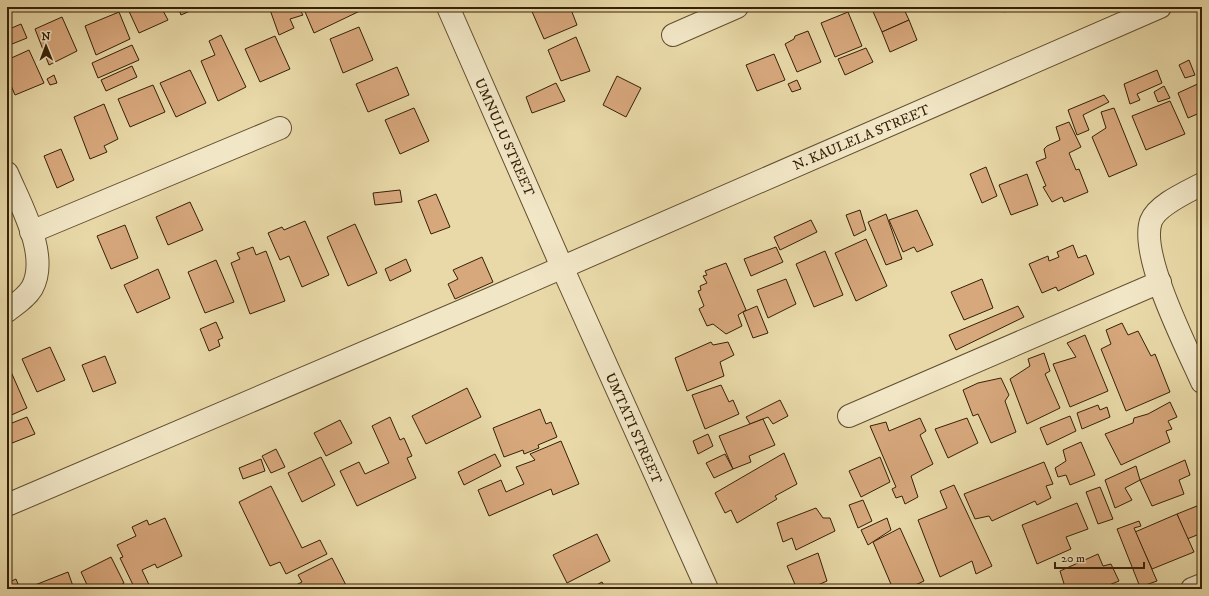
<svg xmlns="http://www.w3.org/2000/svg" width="1209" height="596" font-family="'IM FELL DW Pica',serif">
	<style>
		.building { fill: #d8a87d; stroke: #352007 }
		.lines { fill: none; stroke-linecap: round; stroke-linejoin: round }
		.minor-casing { stroke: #624e2f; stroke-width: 24 }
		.minor { stroke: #f1e6c6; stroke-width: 22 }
		.labels { text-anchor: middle; stroke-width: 3; stroke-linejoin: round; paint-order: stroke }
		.street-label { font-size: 14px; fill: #352007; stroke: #f1e6c6 }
	</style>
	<rect width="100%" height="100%" fill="#e9d9a8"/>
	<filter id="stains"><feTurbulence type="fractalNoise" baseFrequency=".005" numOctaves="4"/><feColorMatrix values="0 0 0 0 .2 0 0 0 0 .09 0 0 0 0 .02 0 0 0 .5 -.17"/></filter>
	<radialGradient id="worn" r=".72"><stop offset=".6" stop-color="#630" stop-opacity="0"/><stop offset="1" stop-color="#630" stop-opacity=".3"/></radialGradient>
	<!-- building -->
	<g class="building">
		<polygon points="127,7 161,7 168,20 139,33"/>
		<polygon points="178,7 199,7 181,15"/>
		<polygon points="269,7 298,7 303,15 290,19 294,28 279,35"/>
		<polygon points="303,7 363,7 364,9 314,33"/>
		<polygon points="530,7 570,7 577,25 544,39"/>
		<polygon points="871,7 903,7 909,20 882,32"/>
		<polygon points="1001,7 1015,7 1004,12"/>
		<polygon points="119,12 130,39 96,55 85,26"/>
		<polygon points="848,12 862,46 835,57 821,23"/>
		<polygon points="62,17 77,51 49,65 35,29"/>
		<polygon points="909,20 917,40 890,52 882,32"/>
		<polygon points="21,24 27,38 7,46 7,30"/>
		<polygon points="359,27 373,60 343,73 330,39"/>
		<polygon points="808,31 821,62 797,72 785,44 794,39 795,36"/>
		<polygon points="221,35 246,87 218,101 201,61 215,55 209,41"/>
		<polygon points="275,36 290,69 260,82 245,49"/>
		<polygon points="576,37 590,71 561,81 548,50"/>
		<polygon points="132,45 139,60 98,78 92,63"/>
		<polygon points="866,48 873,62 845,75 838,59"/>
		<polygon points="29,50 44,83 15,95 7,76 7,60"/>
		<polygon points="774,54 785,80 757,91 746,65"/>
		<polygon points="1189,60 1195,75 1185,78 1179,65"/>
		<polygon points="132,66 137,77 106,91 101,80"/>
		<polygon points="397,67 409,95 368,112 356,84"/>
		<polygon points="190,70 206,103 176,117 160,83"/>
		<polygon points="1157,70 1162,83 1137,94 1140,100 1130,104 1124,84"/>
		<polygon points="54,75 57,83 50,85 47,79"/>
		<polygon points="617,76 641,88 626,117 603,105"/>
		<polygon points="797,80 801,89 792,92 788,84"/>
		<polygon points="1202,82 1202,112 1188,118 1178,93"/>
		<polygon points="556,83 565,101 532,113 526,97"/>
		<polygon points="153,85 165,112 130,127 118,99"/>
		<polygon points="1164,86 1170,98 1158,102 1154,92"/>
		<polygon points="1104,95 1109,102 1083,115 1089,130 1077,135 1068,110"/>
		<polygon points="1170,101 1185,134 1146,150 1132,116"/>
		<polygon points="104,104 118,139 104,146 107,152 90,159 74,117"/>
		<polygon points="414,108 429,141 400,154 385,120"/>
		<polygon points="1114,108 1137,165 1109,177 1092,137 1106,128 1101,112"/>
		<polygon points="1069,122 1081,147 1069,153 1076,170 1079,169 1088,192 1064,202 1062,197 1052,202 1043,187 1046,186 1036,162 1046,158 1044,149 1047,146 1060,140 1056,127"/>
		<polygon points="61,149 74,180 57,188 44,156"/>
		<polygon points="986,167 997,196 982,203 970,174"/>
		<polygon points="1027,174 1038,205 1011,215 999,185"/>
		<polygon points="400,190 402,202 375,205 373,193"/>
		<polygon points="436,194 450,227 431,234 418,201"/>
		<polygon points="190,202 203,230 168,245 156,217"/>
		<polygon points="860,210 866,230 854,236 846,215"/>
		<polygon points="917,210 933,245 917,252 914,247 903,252 889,220"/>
		<polygon points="886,214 902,259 886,265 868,222"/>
		<polygon points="811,220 817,232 780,250 774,237"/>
		<polygon points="305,221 329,275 302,287 289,256 280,260 268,233 282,227 284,230"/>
		<polygon points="355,224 377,273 348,286 327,237"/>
		<polygon points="125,225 138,258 111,269 97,236"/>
		<polygon points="866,239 887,286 856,301 835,253"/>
		<polygon points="1073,245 1078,258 1086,255 1094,274 1058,291 1056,287 1042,293 1029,264 1048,256 1049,261 1059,257 1057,252"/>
		<polygon points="253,247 256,255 266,251 285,301 250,314 231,263 240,259 237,253"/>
		<polygon points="776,247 783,262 751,276 744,259"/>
		<polygon points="825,251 843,295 814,307 796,264"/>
		<polygon points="482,257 493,282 455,299 448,284 458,279 453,270"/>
		<polygon points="406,259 411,271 390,281 385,269"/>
		<polygon points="216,260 234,302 205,313 188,272"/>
		<polygon points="726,263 746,310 738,315 742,326 726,334 713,324 707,326 699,309 704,306 698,291 701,290 700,286 707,283 703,276 707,275 705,271"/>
		<polygon points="158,269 170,298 137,313 124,285"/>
		<polygon points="786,279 796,304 768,318 757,290"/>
		<polygon points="982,279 993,308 964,320 951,292"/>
		<polygon points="757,306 768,333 753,338 743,312"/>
		<polygon points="1018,306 1024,317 956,350 949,335"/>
		<polygon points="216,322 223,338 218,340 220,346 209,351 200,329"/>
		<polygon points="1122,323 1128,335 1138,331 1151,356 1155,354 1170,392 1126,411 1101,349 1111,344 1106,330"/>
		<polygon points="1085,335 1108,391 1070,407 1053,364 1076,357 1067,343"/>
		<polygon points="711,342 713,345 728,342 734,355 720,362 724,376 687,391 675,358"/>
		<polygon points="50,347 65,380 37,392 22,359"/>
		<polygon points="1044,353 1050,371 1045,374 1060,408 1027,424 1010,379 1030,366 1028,359"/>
		<polygon points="105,356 116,383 93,392 82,365"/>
		<polygon points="7,365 8,365 27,408 7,417"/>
		<polygon points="1001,378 1009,395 1005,401 1016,432 991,443 978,414 973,416 963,390 978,383"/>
		<polygon points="721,385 729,402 733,400 739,414 705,429 692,395"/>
		<polygon points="467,388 481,417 426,444 412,416"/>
		<polygon points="780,400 788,416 773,424 768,417 750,424 746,417"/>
		<polygon points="1170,402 1177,417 1168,421 1172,429 1166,431 1170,442 1121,465 1105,434 1133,423 1134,418 1148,414"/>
		<polygon points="1098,405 1100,410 1107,407 1110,417 1082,429 1077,413"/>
		<polygon points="540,409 546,424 551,422 557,437 538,445 539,448 524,454 523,450 504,457 493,428"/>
		<polygon points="1070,416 1076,431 1047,445 1040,428"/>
		<polygon points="27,417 35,434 7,445 7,425"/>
		<polygon points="390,417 400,440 404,438 412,456 407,458 416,478 357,506 340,471 359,462 365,474 389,463 372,426"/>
		<polygon points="920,418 926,431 920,435 933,464 911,476 918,497 905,504 902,496 896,498 892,489 896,487 870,426 886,422 889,431"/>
		<polygon points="967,418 978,443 948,458 935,429"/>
		<polygon points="763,419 775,445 749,456 751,462 733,469 719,436"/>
		<polygon points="340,420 352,443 326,456 314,433"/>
		<polygon points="708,434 713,446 698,454 693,441"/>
		<polygon points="561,441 579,484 553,495 551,489 489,516 478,490 501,480 506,492 524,484 516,467 535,460 530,454"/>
		<polygon points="1081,442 1095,475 1070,485 1066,475 1058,477 1055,468 1066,461 1063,450"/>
		<polygon points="276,449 285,467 271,473 262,456"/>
		<polygon points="784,453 797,484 775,496 777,499 737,523 731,510 725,513 715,493"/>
		<polygon points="495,454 501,466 464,485 458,472"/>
		<polygon points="725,454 733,469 714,478 706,463"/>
		<polygon points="321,457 335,485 302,502 288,473"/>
		<polygon points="880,457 890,482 861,497 849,471"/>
		<polygon points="261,459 265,471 243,479 239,468"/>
		<polygon points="1185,460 1190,475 1179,480 1184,494 1152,506 1140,480"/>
		<polygon points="1044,462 1053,484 1046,486 1051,498 1037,505 1035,501 992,521 989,516 975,519 964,494"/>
		<polygon points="1136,466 1140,480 1125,488 1132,500 1115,508 1105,480"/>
		<polygon points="954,485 992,566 976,574 972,561 940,577 918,520 947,508 940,491"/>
		<polygon points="271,486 302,548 320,540 327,554 286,574 280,562 270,566 239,502"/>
		<polygon points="1100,487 1113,519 1098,524 1086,492"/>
		<polygon points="863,500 872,521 858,528 849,505"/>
		<polygon points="1077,503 1088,529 1066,537 1071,549 1037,564 1022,525"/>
		<polygon points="1202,504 1202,533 1187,539 1177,514"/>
		<polygon points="816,508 823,518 830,518 835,531 796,550 792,538 783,542 777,523"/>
		<polygon points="1177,514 1194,552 1152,569 1135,532"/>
		<polygon points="165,518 182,556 157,568 155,564 142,570 151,589 135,589 120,558 123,557 117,545 136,536 132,527 147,520 149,525"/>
		<polygon points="887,518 891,530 868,545 861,530"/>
		<polygon points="1139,521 1141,526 1134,528 1157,581 1140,587 1117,529"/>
		<polygon points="900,528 924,581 907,589 893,589 873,542"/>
		<polygon points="597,534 610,561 567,583 553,555"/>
		<polygon points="818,553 827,581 809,589 797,589 787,566"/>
		<polygon points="1098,554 1103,566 1111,564 1119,581 1099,589 1071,589 1070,586 1065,587 1060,571"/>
		<polygon points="111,557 124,583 114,589 89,589 81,572"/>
		<polygon points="332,558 348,589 298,589 296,585 302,582 298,575"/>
		<polygon points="68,572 74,589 37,589 35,585"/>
		<polygon points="16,579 20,589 7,589 7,583"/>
		<polygon points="602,582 606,589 589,589"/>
	</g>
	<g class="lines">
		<!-- minor casing -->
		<g class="minor-casing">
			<g id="minor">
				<polyline points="448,7 562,267 707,589"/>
				<polyline points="673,35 737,7"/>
				<path d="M 7,173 C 20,204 50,255 32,288 C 26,298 16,304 7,311"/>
				<path d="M 1202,184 C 1187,192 1157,205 1151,221 C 1139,255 1187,348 1202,382"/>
				<polyline points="31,232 280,128"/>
				<polyline points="849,416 1160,282"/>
				<polyline points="7,505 492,298 1160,7"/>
				<polyline points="1192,589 1202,585"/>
			</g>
		</g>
		<!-- minor -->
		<use href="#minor" class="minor"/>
	</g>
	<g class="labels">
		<!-- street labels -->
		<g class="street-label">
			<text transform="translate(505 137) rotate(66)" y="5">UMNULU STREET</text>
			<text transform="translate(861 137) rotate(-23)" y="5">N. KAULELA STREET</text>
			<text transform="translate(634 428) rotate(66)" y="5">UMTATI STREET</text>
		</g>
	</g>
	<!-- margin -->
	<rect width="1209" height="596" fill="none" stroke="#e9d9a8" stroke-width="24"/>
	<rect x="8" y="8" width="1193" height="580" fill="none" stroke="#352007" stroke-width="2"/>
	<rect x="12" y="12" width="1185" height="572" fill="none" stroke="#352007"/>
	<!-- north arrow -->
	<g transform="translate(46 46) rotate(359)" stroke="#f1e6c6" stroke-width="3" paint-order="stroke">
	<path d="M0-3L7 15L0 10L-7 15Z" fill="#352007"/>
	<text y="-6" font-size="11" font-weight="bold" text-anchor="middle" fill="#352007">N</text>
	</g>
	<!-- scale -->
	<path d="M1055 562v6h89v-6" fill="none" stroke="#352007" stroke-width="2"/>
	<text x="1061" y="562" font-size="12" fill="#352007" stroke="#f1e6c6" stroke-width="3" paint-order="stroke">20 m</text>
	<rect width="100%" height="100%" filter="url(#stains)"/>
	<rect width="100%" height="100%" fill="url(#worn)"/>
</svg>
